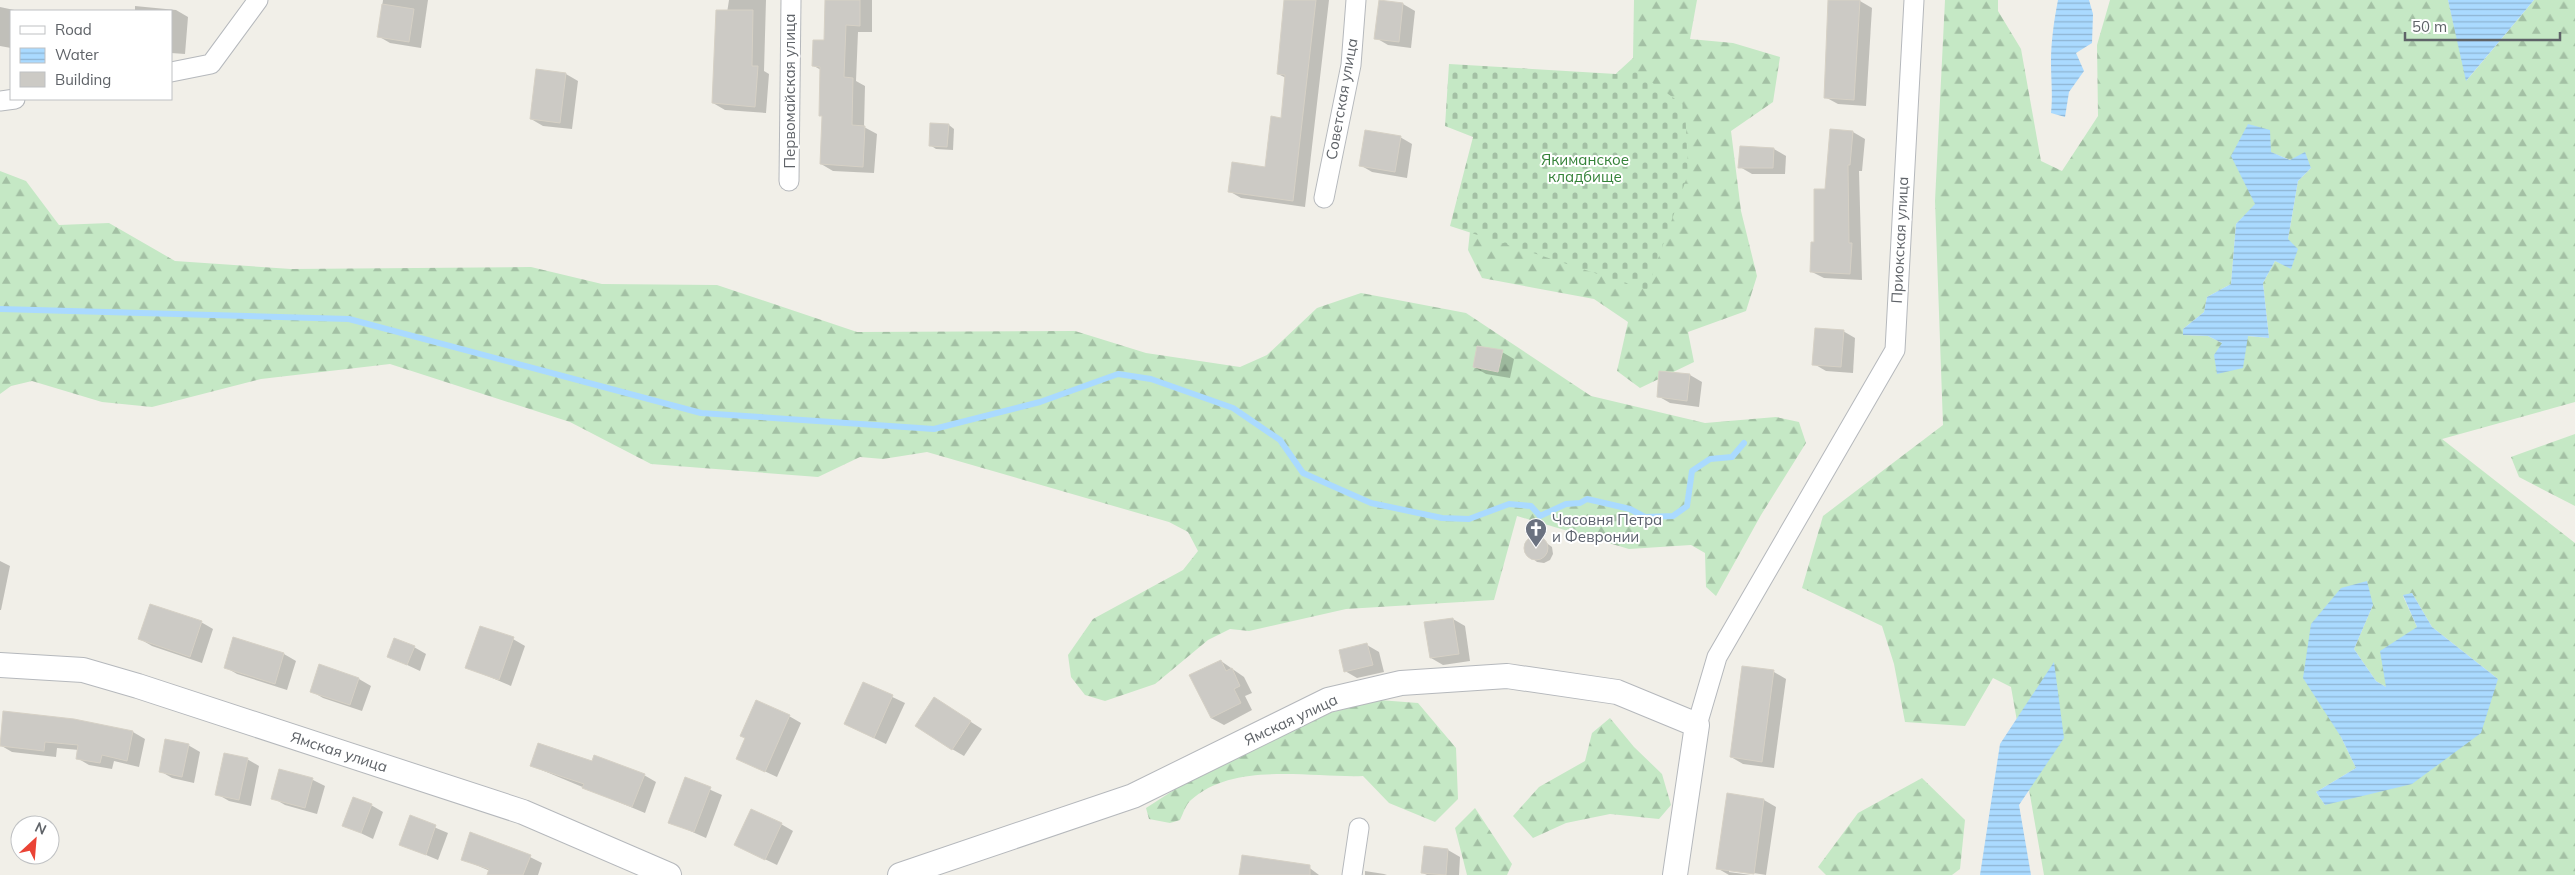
<svg xmlns="http://www.w3.org/2000/svg" width="2575" height="875" font-family="Mulish,sans-serif">
	<style>
		.forest { fill: url(#forest-firs); fill-rule: evenodd }
		.cemetery { fill: url(#cemetery-stones) }
		.water { fill: url(#water-rules) }
		.shadow { fill: #0003 }
		.lines { fill: none; stroke-linecap: round; stroke-linejoin: round }
		.stream { stroke: #aadaff; stroke-width: 6 }
		.building { fill: #cccac5; stroke: #d6d1c6 }
		.minor-casing { stroke: #b5b8bc; stroke-width: 21 }
		.tertiary-casing { stroke: #b5b8bc; stroke-width: 26 }
		.minor { stroke: #fff; stroke-width: 19 }
		.tertiary { stroke: #fff; stroke-width: 24 }
		.labels { text-anchor: middle; stroke-width: 4; stroke-linejoin: round; paint-order: stroke }
		.street-label { font-size: 15px; fill: #5f6368; stroke: #fff }
		.park-label { font-size: 15px; fill: #348238; stroke: #fff }
		.worship-label { font-size: 15px; fill: #5b616d; stroke: #fff; text-anchor: start }
	</style>
	<defs>
		<pattern id="forest-firs" width="22" height="20" patternUnits="userSpaceOnUse" patternTransform="scale(1.25)"><rect width="22" height="20" fill="#c5e8c5"/><path d="M5 1l3.5 6h-7zM16 11l3.5 6h-7z" fill="#a3c0a4"/></pattern>
		<pattern id="cemetery-stones" width="16" height="16" patternUnits="userSpaceOnUse" patternTransform="scale(1.25)"><rect width="16" height="16" fill="#c5e8c5"/><path d="M2 7V4a2 2 0 0 1 4 0v3zM10 15v-3a2 2 0 0 1 4 0v3z" fill="#a3c0a4"/></pattern>
		<pattern id="water-rules" width="6" height="5" patternUnits="userSpaceOnUse" patternTransform="scale(1.25)"><rect width="6" height="5" fill="#aadaff"/><path d="M0 2.5h6" fill="none" stroke="#8eb4d2"/></pattern>
	</defs>
	<rect width="100%" height="100%" fill="#f1efe8"/>
	<!-- forest -->
	<g class="forest">
		<polygon points="1634,0 1697,0 1690,39 1733,43 1780,57 1773,102 1731,131 1741,211 1757,276 1746,311 1688,332 1694,362 1640,388 1617,371 1628,322 1594,299 1482,278 1468,250 1477,165 1597,91 1633,58"/>
		<path d="M 1945,0 L 1998,0 L 1998,11 L 2021,49 L 2041,161 L 2062,171 L 2098,116 L 2097,45 L 2110,0 L 2448,0 L 2467,80 L 2534,0 L 2575,0 L 2575,402 L 2442,439 L 2575,543 L 2575,875 L 2044,875 L 2011,687 L 1993,678 L 1965,726 L 1905,722 L 1894,664 L 1882,626 L 1802,588 L 1823,516 L 1943,425 L 1935,201 ZM 2270,152 L 2311,168 L 2298,181 L 2288,239 L 2291,268 L 2275,261 L 2263,283 L 2269,338 L 2247,336 L 2222,343 L 2208,336 L 2183,335 L 2183,329 L 2204,312 L 2207,297 L 2231,284 L 2236,224 L 2255,205 ZM 2341,588 L 2373,605 L 2354,649 L 2376,681 L 2386,687 L 2417,627 L 2403,596 L 2412,593 L 2432,627 L 2498,679 L 2325,805 L 2316,792 L 2356,768 L 2341,737 Z"/>
		<polygon points="0,171 26,181 59,225 109,223 175,261 291,269 531,267 602,284 717,285 857,332 1075,331 1146,353 1240,367 1267,355 1317,308 1361,293 1466,313 1591,396 1705,423 1776,417 1799,422 1806,443 1761,515 1716,596 1706,587 1705,553 1691,545 1629,549 1517,516 1494,600 1346,609 1249,631 1230,629 1208,640 1155,684 1105,701 1085,695 1071,677 1068,655 1093,619 1183,570 1198,551 1188,532 1169,522 927,452 883,459 860,457 818,477 651,464 570,422 390,364 261,379 152,407 102,402 32,381 11,386 0,394"/>
		<polygon points="2575,434 2575,506 2519,477 2511,457"/>
		<path d="M 1379,700 L 1418,703 L 1456,748 L 1458,799 L 1435,822 L 1389,803 L 1363,776 C 1311,778 1234,761 1191,800 C 1186,804 1183,814 1180,820 L 1170,823 L 1149,819 L 1146,808 L 1188,781 L 1329,713 Z"/>
		<polygon points="1610,718 1634,747 1662,774 1671,805 1659,819 1610,814 1566,823 1533,838 1513,816 1539,787 1585,761 1592,733"/>
		<polygon points="1922,778 1965,820 1960,869 1952,875 1826,875 1818,867 1858,813"/>
		<polygon points="1475,808 1512,864 1507,875 1467,875 1455,828"/>
	</g>
	<!-- cemetery -->
	<polygon class="cemetery" points="1449,64 1616,74 1637,72 1685,106 1688,174 1647,290 1450,226 1473,137 1445,126"/>
	<!-- water -->
	<g class="water">
		<path d="M 2058,0 L 2089,0 L 2093,14 L 2092,43 L 2076,53 L 2084,71 L 2069,92 L 2065,117 L 2051,113 C 2053,96 2051,80 2051,63 C 2051,41 2054,21 2058,0 Z"/>
		<polygon points="2448,0 2534,0 2466,81"/>
		<polygon points="2248,124 2270,130 2271,152 2290,160 2305,152 2311,168 2298,181 2288,239 2298,249 2291,269 2275,261 2263,283 2269,338 2248,336 2243,368 2217,374 2214,355 2222,343 2208,336 2183,335 2183,329 2204,312 2207,297 2231,284 2236,224 2255,204 2231,156"/>
		<polygon points="2367,581 2373,605 2354,649 2376,681 2386,687 2380,651 2417,627 2403,595 2412,593 2432,627 2498,679 2481,733 2412,784 2325,805 2316,792 2356,768 2341,737 2303,678 2311,624 2341,588"/>
		<polygon points="2054,662 2064,738 2019,805 2031,875 1980,875 2000,744"/>
	</g>
	<!-- shadow -->
	<g class="shadow">
		<polygon points="383,0 428,0 421,48 390,43 378,36"/>
		<polygon points="729,0 766,0 764,71 769,74 766,113 725,110 713,103"/>
		<polygon points="826,0 872,0 872,32 858,32 856,81 865,86 864,127 877,134 874,173 833,171 821,164 824,117 820,115 821,70 814,66 825,41"/>
		<polygon points="1286,0 1329,0 1305,207 1241,198 1229,191 1266,168 1282,119 1286,78 1278,74"/>
		<polygon points="1829,0 1860,1 1872,8 1866,106 1838,104 1825,97"/>
		<polygon points="1403,4 1415,11 1411,48 1388,45 1376,38"/>
		<polygon points="135,6 176,10 188,17 185,54 171,53 171,11 135,11"/>
		<polygon points="0,7 19,11 11,11 11,48 0,46"/>
		<polygon points="566,74 578,81 572,129 543,126 531,119"/>
		<polygon points="949,125 954,129 953,150 936,149 930,145"/>
		<polygon points="1853,132 1865,139 1862,171 1859,171 1862,280 1824,278 1812,272 1816,243"/>
		<polygon points="1400,137 1412,144 1407,178 1372,172 1360,165"/>
		<polygon points="1774,149 1786,156 1785,174 1752,174 1740,167"/>
		<polygon points="1843,331 1855,338 1853,373 1826,371 1814,364"/>
		<polygon points="1502,352 1514,359 1510,378 1486,374 1474,367"/>
		<polygon points="1690,375 1702,382 1699,407 1670,403 1658,396"/>
		<polygon points="1534,537 1541,539 1552,547 1553,554 1550,560 1544,563 1537,562 1526,553 1525,546 1528,540"/>
		<polygon points="0,561 10,566 1,610 0,610"/>
		<polygon points="1453,619 1465,626 1470,661 1443,665 1431,658"/>
		<polygon points="201,622 213,629 202,663 152,646 140,639"/>
		<polygon points="234,639 284,654 296,661 287,690 237,674 225,667"/>
		<polygon points="513,639 525,646 511,686 466,667"/>
		<polygon points="1367,645 1379,652 1384,672 1357,678 1345,671"/>
		<polygon points="414,647 426,654 420,671 388,656"/>
		<polygon points="1221,661 1244,677 1252,693 1245,696 1252,710 1224,725 1211,718"/>
		<polygon points="1774,672 1786,679 1774,768 1743,764 1731,757"/>
		<polygon points="359,679 371,686 362,711 323,698 311,691"/>
		<polygon points="863,683 905,703 886,744 845,724"/>
		<polygon points="946,706 982,729 964,756 952,749"/>
		<polygon points="4,712 133,732 145,739 139,767 114,761 112,769 89,765 77,758 79,750 57,748 56,757 12,752 0,745"/>
		<polygon points="789,716 801,723 777,777 737,758"/>
		<polygon points="188,745 200,752 194,783 172,778 160,771"/>
		<polygon points="247,759 259,766 251,806 229,801 217,794"/>
		<polygon points="593,763 644,775 656,782 645,813 532,766"/>
		<polygon points="280,771 313,780 325,786 317,814 285,805 273,798"/>
		<polygon points="686,779 722,795 706,838 670,822"/>
		<polygon points="1764,800 1776,807 1766,875 1729,869 1729,872 1751,875 1729,875 1717,868"/>
		<polygon points="371,805 383,812 373,839 344,825"/>
		<polygon points="410,817 448,833 438,860 400,844"/>
		<polygon points="781,824 793,831 777,865 736,845"/>
		<polygon points="471,834 530,857 542,863 538,875 492,875 490,871 462,859"/>
		<polygon points="1425,848 1448,850 1460,857 1459,875 1427,875 1423,873"/>
		<polygon points="1307,866 1319,875 1240,875"/>
		<polygon points="1365,871 1384,874 1387,875 1365,875"/>
	</g>
	<g class="lines">
		<!-- stream -->
		<polyline class="stream" points="0,309 349,319 701,413 934,429 1040,402 1118,374 1151,379 1233,408 1280,440 1303,473 1371,503 1442,518 1469,519 1509,504 1531,506 1540,516 1566,504 1580,503 1587,499 1630,509 1645,517 1673,516 1687,506 1692,471 1710,459 1732,457 1744,443"/>
	</g>
	<!-- building -->
	<g class="building">
		<polygon points="825,0 860,0 860,26 846,25 844,77 853,78 852,125 865,126 863,167 820,164 822,116 819,116 820,67 812,66 813,40 824,40"/>
		<polygon points="1284,0 1316,0 1293,201 1228,192 1232,162 1265,167 1271,116 1281,118 1285,75 1277,74"/>
		<polygon points="1379,0 1403,3 1399,42 1374,39"/>
		<polygon points="1828,0 1860,0 1854,100 1824,98"/>
		<polygon points="382,4 414,9 409,42 377,37"/>
		<polygon points="716,10 753,10 752,66 758,66 755,107 712,103"/>
		<polygon points="536,69 566,73 560,123 530,119"/>
		<polygon points="930,123 949,124 947,147 929,146"/>
		<polygon points="1830,129 1853,131 1850,165 1848,165 1849,243 1852,243 1850,274 1810,272 1811,242 1814,242 1814,189 1825,189"/>
		<polygon points="1365,130 1401,136 1395,172 1359,166"/>
		<polygon points="1740,146 1774,148 1773,168 1738,168"/>
		<polygon points="1815,328 1844,330 1841,367 1812,365"/>
		<polygon points="1477,346 1503,350 1498,372 1473,367"/>
		<polygon points="1659,371 1690,374 1687,401 1657,397"/>
		<circle cx="1536" cy="548" r="12"/>
		<polygon points="150,604 202,621 190,657 138,639"/>
		<polygon points="1453,618 1459,654 1430,658 1424,622"/>
		<polygon points="480,626 514,637 499,680 465,668"/>
		<polygon points="233,637 284,653 275,684 224,668"/>
		<polygon points="394,638 415,646 407,665 387,657"/>
		<polygon points="1367,643 1373,665 1344,672 1339,650"/>
		<polygon points="1221,660 1226,671 1232,668 1240,686 1234,689 1241,703 1211,718 1189,675"/>
		<polygon points="319,664 359,678 350,705 310,692"/>
		<polygon points="1742,666 1774,670 1762,762 1730,757"/>
		<polygon points="863,682 893,695 874,738 844,724"/>
		<polygon points="934,697 971,721 952,750 915,726"/>
		<polygon points="756,700 790,715 765,772 736,759 745,738 740,736"/>
		<polygon points="3,711 74,719 133,731 127,761 102,755 100,763 76,759 78,745 45,742 44,751 0,746"/>
		<polygon points="165,739 189,744 182,777 159,772"/>
		<polygon points="538,743 592,761 594,755 645,774 632,807 582,788 584,784 530,766"/>
		<polygon points="224,753 248,758 239,800 215,795"/>
		<polygon points="279,769 313,778 305,808 271,799"/>
		<polygon points="685,777 711,787 694,832 668,823"/>
		<polygon points="1727,793 1764,799 1754,874 1716,869"/>
		<polygon points="353,797 372,804 361,833 342,826"/>
		<polygon points="751,809 782,823 765,860 734,845"/>
		<polygon points="410,815 436,825 426,855 399,845"/>
		<polygon points="470,832 531,855 523,875 487,875 489,869 461,860"/>
		<polygon points="1424,846 1448,849 1446,875 1421,873"/>
		<polygon points="1242,855 1310,865 1310,875 1239,875"/>
	</g>
	<g class="lines">
		<!-- minor casing -->
		<g class="minor-casing">
			<g id="minor">
				<polyline points="171,72 211,64 258,0"/>
				<polyline points="0,101 15,99"/>
				<polyline points="789,181 791,0"/>
				<polyline points="1324,198 1351,65 1356,0"/>
				<polyline points="1697,725 1717,657 1895,350 1914,0"/>
				<polyline points="1352,875 1359,828"/>
			</g>
		</g>
		<!-- tertiary casing -->
		<g class="tertiary-casing">
			<g id="tertiary">
				<polyline points="0,665 83,670 138,686 523,812 669,875"/>
				<polyline points="900,875 1133,796 1328,700 1401,683 1507,676 1617,692 1697,725 1675,875"/>
			</g>
		</g>
		<!-- minor -->
		<use href="#minor" class="minor"/>
		<!-- tertiary -->
		<use href="#tertiary" class="tertiary"/>
	</g>
	<!-- icons -->
	<defs>
		<g id="church-pin" transform="scale(1.125)"><path d="M0 17L-7.5 6A9.5 9.5 0 1 1 7.5 6Z" fill="#6b7280" stroke="#fff"/><path d="M-1.2-6h2.4v3.5h3.3v2.4h-3.3V6h-2.4V-.1h-3.3v-2.4h3.3Z" fill="#fff"/></g>
	</defs>
	<g fill-rule="evenodd">
		<use href="#church-pin" x="1536" y="529"/>
	</g>
	<g class="labels">
		<!-- street labels -->
		<g class="street-label">
			<text transform="translate(790 91) rotate(-90)" y="5">Первомайская улица</text>
			<text transform="translate(1342 99) rotate(-80)" y="5">Советская улица</text>
			<text transform="translate(1900 240) rotate(-87)" y="5">Приокская улица</text>
			<text transform="translate(1291 720) rotate(-25)" y="5">Ямская улица</text>
			<text transform="translate(339 752) rotate(18)" y="5">Ямская улица</text>
		</g>
		<!-- park labels -->
		<g class="park-label">
			<text x="1585" y="165">Якиманское<tspan x="1585" dy="17">кладбище</tspan></text>
		</g>
		<!-- worship labels -->
		<g class="worship-label">
			<text x="1552" y="525">Часовня Петра<tspan x="1552" dy="17">и Февронии</tspan></text>
		</g>
	</g>
	<!-- legend -->
	<rect x="10" y="10" width="162" height="90" fill="#ffffff" stroke="#bfc1c3"/>
	<rect x="20" y="26" width="25" height="8" fill="#ffffff" stroke="#bfc1c3"/>
	<text x="55" y="35" font-size="15" fill="#5f6368">Road</text>
	<rect x="20" y="48" width="25" height="15" fill="url(#water-rules)" stroke="#bfc1c3"/>
	<text x="55" y="60" font-size="15" fill="#5f6368">Water</text>
	<rect x="20" y="72" width="25" height="15" fill="#cccac5" stroke="#bfc1c3"/>
	<text x="55" y="85" font-size="15" fill="#5f6368">Building</text>
	<!-- north arrow -->
	<g transform="translate(35 840) rotate(26)"><circle r="24" fill="#ffffff" stroke="#bfc1c3"/>
	<path d="M0-4L9 19L0 12L-9 19Z" fill="#ea4335"/>
	<text y="-8" font-size="14" font-weight="bold" text-anchor="middle" fill="#5f6368">N</text>
	</g>
	<!-- scale -->
	<path d="M2405 32v8h155v-8" fill="none" stroke="#5f6368" stroke-width="2.5"/>
	<text x="2412" y="32" font-size="15" fill="#5f6368" stroke="#ffffff" stroke-width="4" paint-order="stroke">50 m</text>
</svg>
